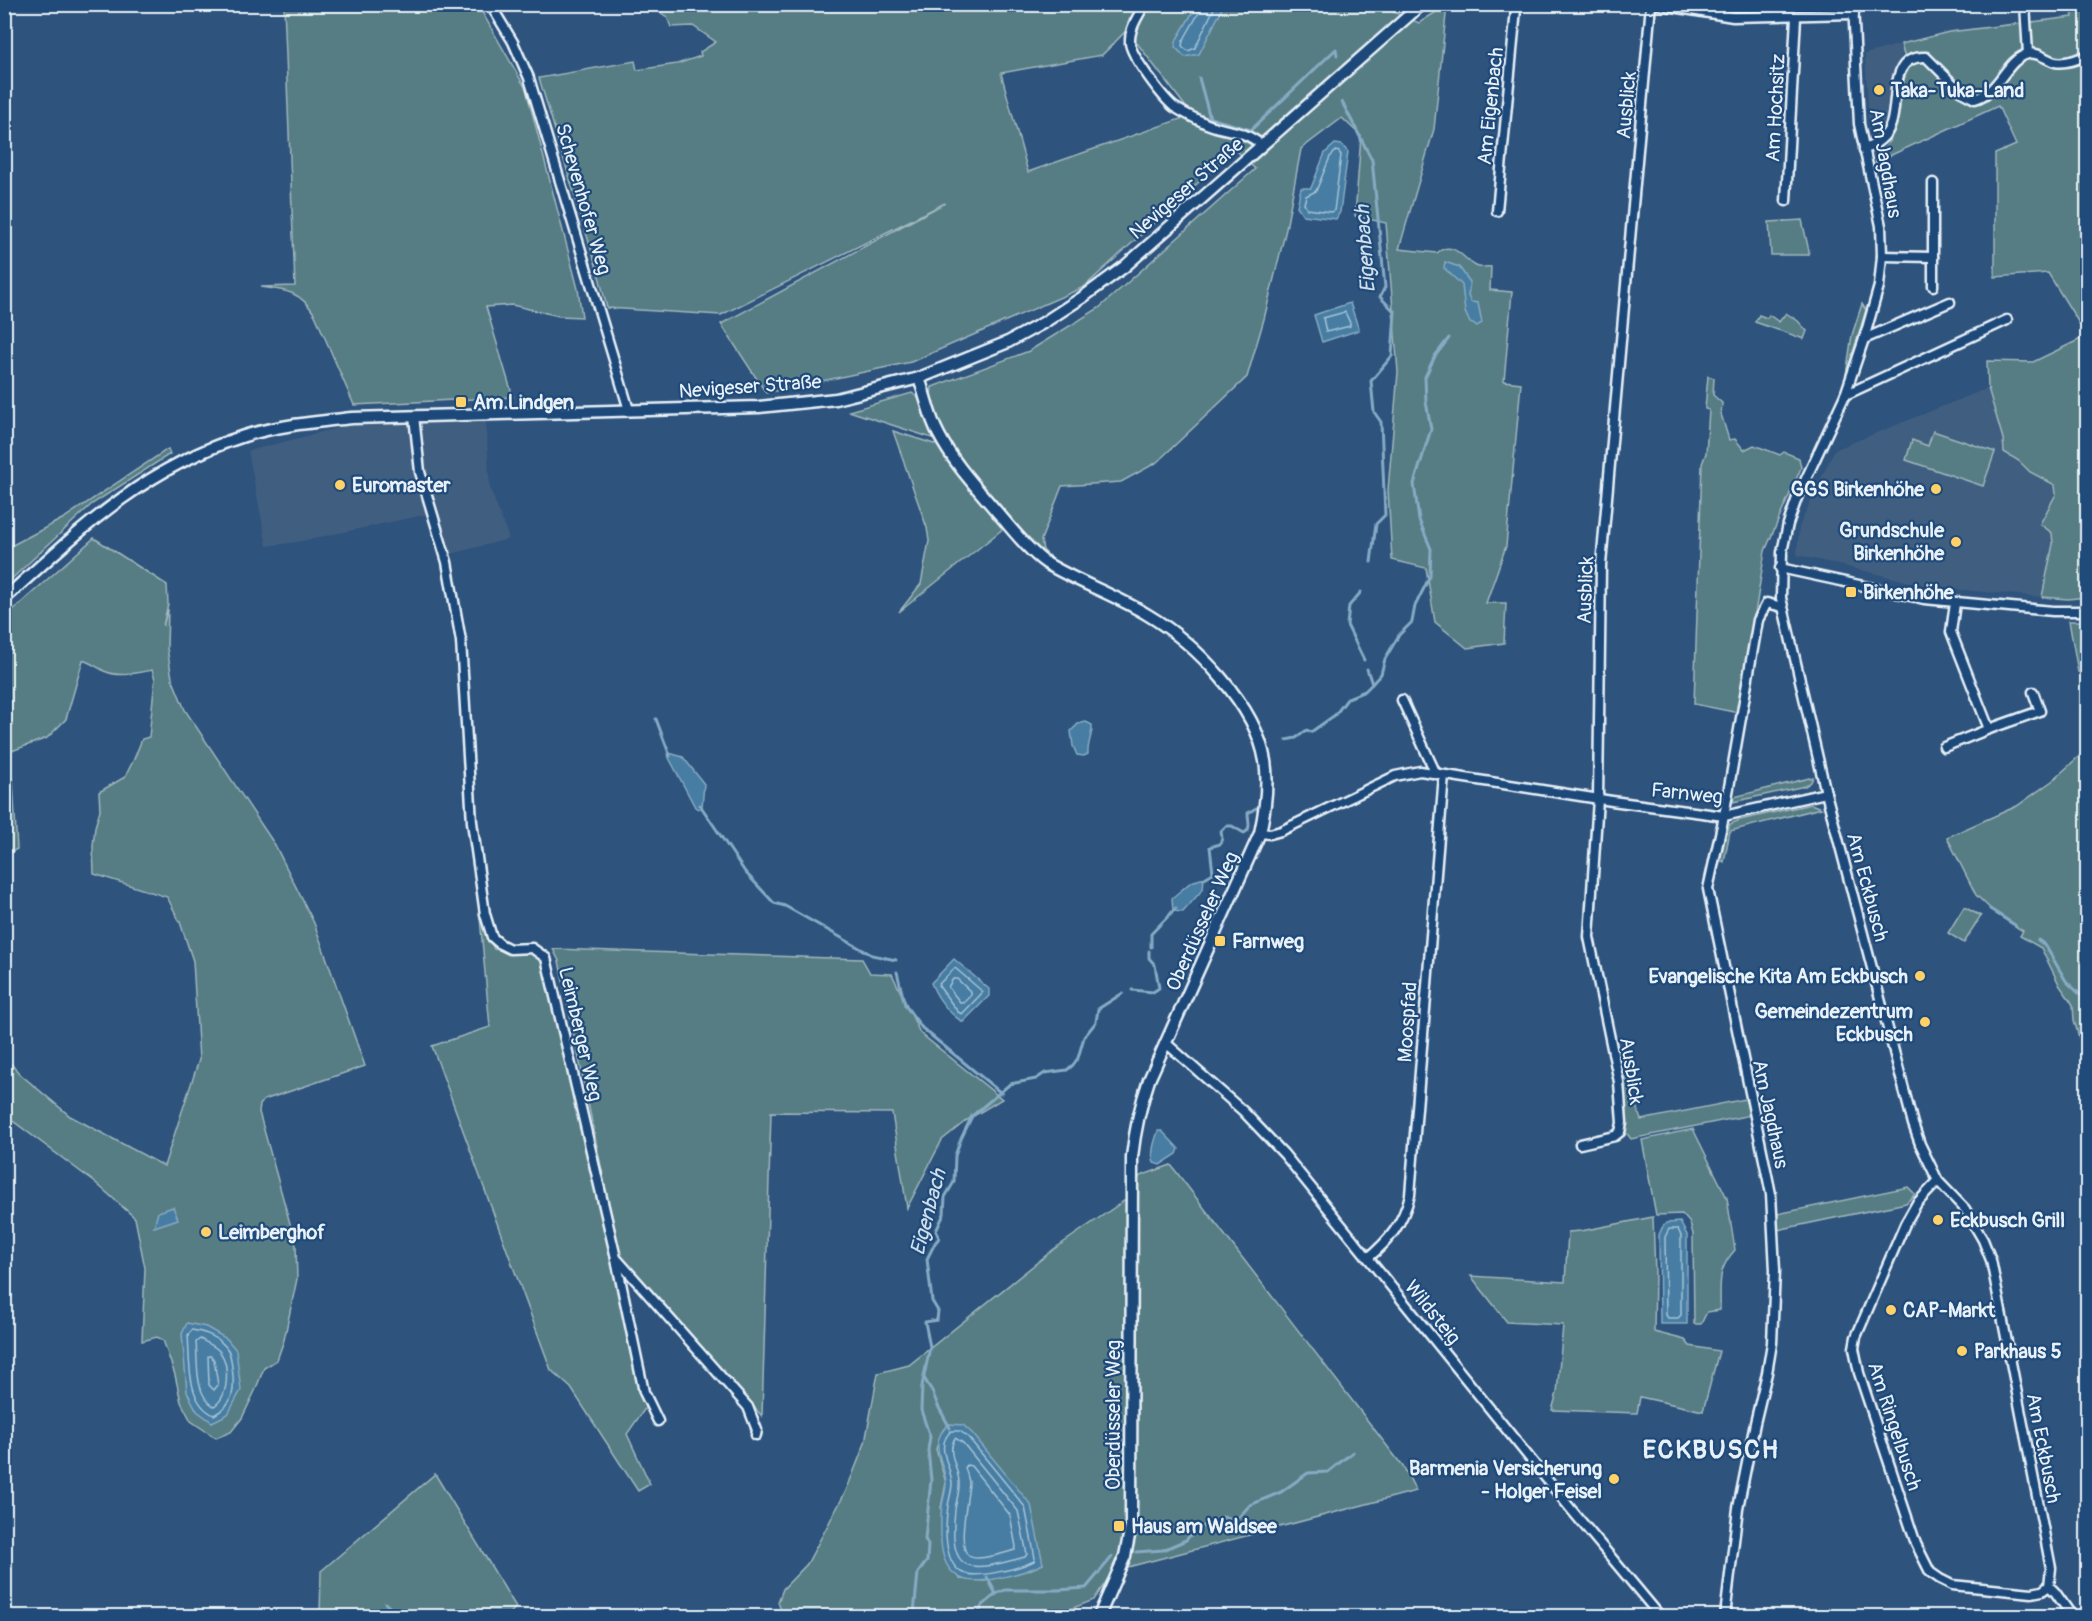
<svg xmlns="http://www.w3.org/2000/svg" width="2092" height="1621" font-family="Pangolin,sans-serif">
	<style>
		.built { fill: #3f5e80 }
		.green { fill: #577d83; stroke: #a0b7be; stroke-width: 1.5; fill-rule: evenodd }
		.water { fill: #467da2; stroke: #87abc4; stroke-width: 1.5 }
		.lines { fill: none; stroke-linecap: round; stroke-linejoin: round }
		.shore { stroke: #a7c3d6; stroke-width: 1.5 }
		.stream { stroke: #87abc4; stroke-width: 3 }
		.street-casing { stroke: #e8f1f8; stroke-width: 13 }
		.secondary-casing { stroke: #e8f1f8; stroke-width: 15 }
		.street { stroke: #1f4a7a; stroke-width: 8 }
		.secondary { stroke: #1f4a7a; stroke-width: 10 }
		.poi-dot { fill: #ffd166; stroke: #1f4a7a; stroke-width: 2 }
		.labels { text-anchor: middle; stroke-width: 4.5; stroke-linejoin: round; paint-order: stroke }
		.poi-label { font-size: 20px; font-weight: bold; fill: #e8f1f8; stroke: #1f4a7a; text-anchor: start }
		.street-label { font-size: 20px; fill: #e8f1f8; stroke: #1f4a7a }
		.water-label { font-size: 21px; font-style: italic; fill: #d0e0eb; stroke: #1f4a7a }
		.district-label { font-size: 26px; font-weight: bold; letter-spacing: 1.5px; fill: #e8f1f8; stroke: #1f4a7a }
	</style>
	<rect width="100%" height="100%" fill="#2e537d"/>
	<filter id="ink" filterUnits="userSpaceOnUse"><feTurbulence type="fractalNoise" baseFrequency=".0167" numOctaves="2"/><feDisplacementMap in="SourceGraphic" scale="12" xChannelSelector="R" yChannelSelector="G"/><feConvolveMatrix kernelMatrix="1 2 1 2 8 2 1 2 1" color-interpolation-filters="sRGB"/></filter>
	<g filter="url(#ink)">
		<!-- built -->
		<g class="built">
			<polygon points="1901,44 1903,53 1893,74 1885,121 1880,129 1877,131 1869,126 1865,54"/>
			<polygon points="1988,388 2003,439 2004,452 2019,461 2030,472 2055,485 2056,493 2040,524 2052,533 2053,544 2042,597 1931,587 1797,555 1799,527 1834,450"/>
			<polygon points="486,420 490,488 509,539 451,554 429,514 297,542 267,546 248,451 349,425"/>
		</g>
		<!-- green -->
		<g class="green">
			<path d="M 1375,4 L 1419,23 L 1447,5 L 1434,129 L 1399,249 L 1437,253 C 1453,239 1463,259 1476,266 C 1481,269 1485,266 1491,267 L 1490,290 L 1512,292 L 1504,381 L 1521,383 L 1506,546 L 1486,603 L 1506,603 L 1504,643 L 1467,648 L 1435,622 L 1426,568 L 1392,560 L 1388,490 L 1398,372 L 1386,223 L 1355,216 L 1361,136 L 1342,118 L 1301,149 L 1286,229 L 1264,319 L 1247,377 L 1156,463 L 1121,482 L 1062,486 L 1041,540 L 1043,550 L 1057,564 C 1028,549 1007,516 986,492 C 975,479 963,466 954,452 C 943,435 928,408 932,387 L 1029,351 L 1099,308 L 1255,169 L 1235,149 L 1084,287 L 911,362 L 766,393 L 721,324 L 945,203 L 721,315 L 607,308 L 598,272 L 539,78 L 635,61 L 637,70 L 677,64 L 701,56 L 700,52 L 716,42 L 693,26 L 671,27 L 667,17 L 649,5 ZM 1127,30 L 1192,115 L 1028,172 L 1001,73 L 1102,55 Z"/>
			<path d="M 284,5 L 478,5 L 526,89 L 578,289 L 582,317 L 559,316 L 512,305 L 486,307 L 513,397 L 354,405 L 315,315 C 301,292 287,290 261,287 L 295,286 Z"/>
			<path d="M 2071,5 L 2087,5 L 2087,336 L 2048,273 L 1995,277 L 1995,154 L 2016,145 L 1998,106 L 1876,162 C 1882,152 1891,141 1895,129 C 1902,110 1898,87 1908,70 L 1901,44 L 1949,32 L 2073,17 Z"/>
			<polygon points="1802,220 1809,251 1809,255 1771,255 1769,222"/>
			<polygon points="1862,304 1866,310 1846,375 1852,335"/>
			<polygon points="1786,313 1798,321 1807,331 1804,339 1755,322 1759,315 1767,318 1769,315 1779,322"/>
			<polygon points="2087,336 2087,597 2068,599 2042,597 2053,544 2052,533 2040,524 2056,494 2055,485 2030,472 2019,461 2004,452 2003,439 1988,388 1987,361 2033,362"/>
			<polygon points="1708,376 1714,378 1713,395 1722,403 1721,414 1729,440 1735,439 1744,450 1754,445 1780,455 1784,452 1799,458 1801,468 1765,551 1739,713 1694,704 1702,464 1706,453 1709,410 1705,409"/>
			<polygon points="912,393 918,398 935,439 849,411"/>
			<polygon points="893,431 937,445 955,470 1004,528 899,612 921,584 929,541 927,528"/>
			<polygon points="1933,431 1995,452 1983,486 1906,460 1912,440 1928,446"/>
			<polygon points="168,449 170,454 92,504 5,585 5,549 64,518"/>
			<path d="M 94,538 L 167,585 L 168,604 L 163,626 L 168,609 L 167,648 L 172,678 L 185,710 L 275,845 L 314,923 L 365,1066 L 264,1100 L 260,1105 L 259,1112 L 296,1245 L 297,1279 L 284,1340 L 277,1360 L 264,1368 L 255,1391 L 242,1418 L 231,1432 L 216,1438 L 191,1421 L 181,1402 L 175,1375 L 163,1340 L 157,1337 L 142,1341 L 145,1268 L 135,1218 L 97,1184 L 5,1115 L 5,1057 L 20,1074 L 70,1116 L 164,1166 L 199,1060 L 193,961 L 180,922 L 167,897 L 94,874 L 93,846 L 95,827 L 100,810 L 99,792 L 125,777 L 134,759 L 142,739 L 149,737 L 155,679 L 152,670 C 137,673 119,678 104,671 C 97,667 91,663 83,660 L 66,719 L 47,738 L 6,753 L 6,760 L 13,781 L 17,849 L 5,855 L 4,618 Z"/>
			<polygon points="2069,621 2087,621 2087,675 2078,672"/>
			<polygon points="2087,749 2087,1065 2074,1020 2073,1005 2070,1000 2060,986 2041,948 2020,936 2023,931 1996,914 1976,895 1947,837 2017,806 2052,781"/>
			<polygon points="1813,777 1811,782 1805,786 1733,802 1734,797"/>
			<polygon points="1811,804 1821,808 1730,831 1724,862 1718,859 1730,824 1740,820"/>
			<polygon points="1964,907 1981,916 1964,943 1948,933"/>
			<polygon points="480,918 494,949 512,952 528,951 547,964 618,1281 639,1394 646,1407 627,1434 650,1484 638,1491 571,1388 551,1370 432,1046 490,1027"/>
			<polygon points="553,949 862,959 870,973 892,974 920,1033 1002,1099 967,1120 942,1140 907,1208 892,1113 771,1112 762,1416 619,1254 559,961"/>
			<polygon points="1626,1077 1641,1120 1745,1099 1751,1115 1631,1139 1625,1131 1621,1078"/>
			<path d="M 1693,1129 L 1727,1198 L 1735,1250 C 1716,1271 1721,1283 1720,1310 L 1707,1312 L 1701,1324 L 1694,1324 L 1693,1234 L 1690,1223 L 1682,1214 L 1656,1215 L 1642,1140 Z"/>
			<path d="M 1171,1165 L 1404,1468 L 1416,1491 L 1113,1571 L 1094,1600 L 1052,1616 L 783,1616 L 778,1602 L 783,1589 L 807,1564 L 846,1491 L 865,1443 L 878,1373 L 909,1365 L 1054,1249 L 1128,1198 L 1140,1176 ZM 949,1424 L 1043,1564 L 1029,1570 L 985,1581 L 960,1579 L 941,1508 L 946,1483 L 936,1449 L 943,1430 Z"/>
			<polygon points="1908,1187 1915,1194 1906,1203 1777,1230 1777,1214"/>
			<polygon points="1653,1217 1655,1274 1654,1332 1685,1340 1690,1346 1719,1351 1703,1411 1640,1397 1637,1413 1552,1410 1557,1393 1563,1325 1507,1322 1471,1276 1565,1282 1568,1232 1581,1231"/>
			<polygon points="435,1474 516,1607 508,1616 320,1616 321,1571"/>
		</g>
		<!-- water -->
		<g class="water">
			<polygon points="1197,5 1222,5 1221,11 1199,54 1185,57 1175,47 1177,39"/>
			<polygon points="1335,144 1342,145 1348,152 1340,212 1336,219 1303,215 1297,206 1301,188 1311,188 1325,153"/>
			<polygon points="1445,262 1459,267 1470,282 1468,296 1471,302 1478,303 1482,323 1477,326 1470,323 1465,312 1462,285 1444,268"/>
			<polygon points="1350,303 1359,330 1322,342 1314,315"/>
			<path d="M 1086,722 L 1092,725 C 1093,735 1087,743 1088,754 L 1084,756 L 1077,755 L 1073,746 L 1071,731 L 1078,724 Z"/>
			<polygon points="669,753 683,757 704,784 702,807 698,809 695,807 668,756"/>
			<polygon points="1204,878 1203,889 1183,912 1173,911 1172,898 1191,882"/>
			<path d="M 954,959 L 989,989 L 989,996 L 963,1022 C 949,1014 937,998 931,983 Z"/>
			<path d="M 1158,1131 L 1162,1131 L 1179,1149 L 1177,1154 L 1160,1165 L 1154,1163 C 1150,1154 1155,1140 1158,1131 Z"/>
			<polygon points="173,1207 178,1219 154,1227 158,1212"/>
			<polygon points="1680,1222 1687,1235 1687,1324 1660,1324 1659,1235 1662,1228 1666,1223"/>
			<polygon points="187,1323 206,1327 227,1339 236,1350 241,1390 228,1414 212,1422 197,1411 187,1392 182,1334"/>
			<path d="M 949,1424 L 963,1425 L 972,1433 L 1031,1505 L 1043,1564 C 1026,1572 975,1588 959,1577 C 946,1570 942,1556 941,1542 C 941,1531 940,1517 942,1506 C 943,1499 946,1490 946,1483 C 945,1461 926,1444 949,1424 Z"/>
		</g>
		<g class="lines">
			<!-- shore -->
			<g class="shore">
				<polyline points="1202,4 1201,9 1183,41 1182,46 1188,51 1195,48 1216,4"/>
				<polygon points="1336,151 1339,152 1341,155 1334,211 1331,212 1307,209 1304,204 1306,196 1316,191 1330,157"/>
				<polygon points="1345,312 1350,323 1350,326 1326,332 1323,318"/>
				<polygon points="955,968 983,992 962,1014 958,1012 938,985"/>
				<polygon points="953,979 957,979 971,992 971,995 963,1003 960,1002 948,987"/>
				<polygon points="1669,1229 1678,1229 1681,1236 1681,1315 1678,1318 1668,1318 1666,1315 1665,1237"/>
				<path d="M 192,1330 C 205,1332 220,1338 228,1350 C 231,1355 231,1361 232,1367 C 235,1388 235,1404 214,1415 C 186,1403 190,1360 188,1335 Z"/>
				<path d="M 200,1339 C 207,1343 216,1346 220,1352 C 230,1365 229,1397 214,1406 C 194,1396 198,1361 196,1342 Z"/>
				<polygon points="208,1356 211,1356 214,1360 218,1385 214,1390 209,1385"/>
				<path d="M 951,1431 L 960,1431 L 968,1437 L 1025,1507 L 1035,1558 L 1034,1561 C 1020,1568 975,1580 961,1572 C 943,1561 945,1525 948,1506 C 949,1499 952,1491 952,1483 C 951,1465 934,1447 951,1431 Z"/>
				<path d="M 955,1438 L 963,1443 L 1018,1511 L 1027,1554 L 1025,1557 C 971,1571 948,1579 955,1510 C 956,1501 960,1491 959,1482 C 958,1466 946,1453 955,1438 Z"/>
				<path d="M 967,1465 L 971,1466 L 1010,1515 L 1016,1547 L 1015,1550 C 1005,1553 977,1562 969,1556 C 956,1547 969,1496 969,1482 C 968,1478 967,1473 965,1468 Z"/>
			</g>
			<!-- stream -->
			<g class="stream">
				<polyline points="1199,78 1210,118 1251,130 1336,49 1337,55"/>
				<polyline points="1342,102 1372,160 1385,287 1380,297 1395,312 1392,356 1371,381 1374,412 1381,422 1385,515 1376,524 1371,562"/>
				<polyline points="1361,592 1349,606 1347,625 1364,660"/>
				<polyline points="1372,684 1381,674 1385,659 1399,635 1412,622 1415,606 1430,576 1431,549 1419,520 1414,484 1431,429 1426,402 1425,377 1435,356 1449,338"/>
				<polyline points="656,719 670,756"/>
				<polyline points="1286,740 1296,738 1307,730 1311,732 1335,715 1348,698 1365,691 1372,684 1367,669"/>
				<polyline points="700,805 745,872 774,903 785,906 872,955 896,960"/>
				<path d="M 1203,879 L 1213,873 L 1210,847 L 1220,844 L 1222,839 L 1221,831 L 1226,826 L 1232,826 L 1244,833 C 1252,829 1248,821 1248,813 L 1256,808"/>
				<polyline points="1990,909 2015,925"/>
				<polyline points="2038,940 2045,945 2066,981 2088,1002"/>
				<polyline points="1151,947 1151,934 1176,908"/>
				<polyline points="897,972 905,1005 922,1028 1001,1093"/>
				<polyline points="1132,990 1153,992 1159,988 1155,965 1149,958 1149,951"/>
				<polyline points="924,1378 932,1391 938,1406 950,1428"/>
				<polyline points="1136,1552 1163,1550 1186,1540 1195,1530 1222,1517 1237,1519 1250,1505 1281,1492 1308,1473 1328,1472 1353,1452"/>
				<polyline points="996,1594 1005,1590 1058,1590 1086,1588 1112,1557"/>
				<polyline points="385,1603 399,1616"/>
				<polyline points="916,1616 914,1613 918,1573 927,1561 928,1545 925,1539 931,1480 928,1450 930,1437 921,1410 922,1386 930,1347 925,1322 937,1320 938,1311 932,1301 927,1259 935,1243 939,1238 936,1231 944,1214 945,1197 954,1182 955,1156 960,1141 972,1116 1010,1084 1036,1079 1045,1073 1067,1070 1073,1065 1078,1058 1084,1037 1096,1022 1098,1009 1123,993"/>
				<polyline points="977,1616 982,1606 996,1594 987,1577"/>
			</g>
			<!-- street casing -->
			<g class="street-casing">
				<g id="street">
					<polyline points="490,4 513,42 529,78 629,410"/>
					<path d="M 1145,4 C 1138,16 1129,29 1130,43 C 1131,56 1163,98 1174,107 C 1184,113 1196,119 1207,124 C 1229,133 1240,128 1262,145"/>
					<polyline points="1655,4 1733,17 1854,14"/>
					<polyline points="1853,4 1859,124 1881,226 1882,256 1879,286 1864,339 1845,395 1797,498 1788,524 1782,552 1781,598 1826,793 1913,1124 1920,1144 1938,1181 1965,1209 1983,1240 1991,1260 2051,1568 2049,1586"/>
					<polyline points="2025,4 2028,54"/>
					<path d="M 1864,150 C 1876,144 1887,137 1891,124 C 1899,100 1888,55 1926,57 L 1960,91 L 1975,99 C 2000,92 2006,59 2028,54 C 2037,51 2047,60 2055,62 C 2066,64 2078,59 2088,55"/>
					<polyline points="1933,183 1933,286"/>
					<polyline points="1786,201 1796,17"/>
					<polyline points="1497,211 1516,9 1515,4"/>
					<polyline points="1882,256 1933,257"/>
					<polyline points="1864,339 1950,302"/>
					<polyline points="1845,395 2007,320"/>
					<polyline points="414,416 420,472 447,562 461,641 472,822 485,914 492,937 500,944 510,949 532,948 546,958 616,1258 748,1407 757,1430 756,1435"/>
					<polyline points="1780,568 1924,599 2053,611 2088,611"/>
					<polyline points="1955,603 1951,632 1989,729 2040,711 2033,692"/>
					<polyline points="1402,700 1436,774"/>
					<polyline points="1944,747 1989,729"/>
					<polyline points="1260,833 1270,834 1281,831 1395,776 1420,771 1612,801 1724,816 1826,793"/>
					<polyline points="1166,1043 1243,1111 1284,1154 1570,1508 1660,1616"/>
					<polyline points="1580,1144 1615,1136 1620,1132 1622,1123 1619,1082 1589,937 1598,799 1601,565 1651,4"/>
					<polyline points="1938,1181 1917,1203 1905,1224 1856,1337 1854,1348 1859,1373 1916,1544 1930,1572 1940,1579 1952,1585 2032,1593 2042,1591 2049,1586"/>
					<path d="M 1368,1258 C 1390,1240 1403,1223 1410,1195 L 1444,775"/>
					<polyline points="616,1259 644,1392 658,1421"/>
					<polyline points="2049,1586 2055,1592 2072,1616"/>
					<polyline points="1725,1616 1738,1508 1755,1423 1767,1373 1772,1343 1775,1270 1771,1194 1708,889 1724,816 1758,620 1767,603 1782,607"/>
				</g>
			</g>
			<!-- secondary casing -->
			<g class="secondary-casing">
				<g id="secondary">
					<path d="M 919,378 C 926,397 929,417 939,435 C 954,464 977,488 998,513 C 1013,530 1028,550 1046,563 C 1079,583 1116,595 1148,615 C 1195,643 1256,705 1265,761 C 1269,785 1265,810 1260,833 L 1149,1080 C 1140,1106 1135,1130 1132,1157 L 1131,1526 L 1125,1556 L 1099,1616"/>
					<path d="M 4,599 C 80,530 144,468 244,436 C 279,425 316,422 352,418 L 759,407 L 836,399 L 919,378 L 1008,342 L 1043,323 L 1083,297 L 1124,267 L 1422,4"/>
				</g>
			</g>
			<!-- street -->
			<use href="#street" class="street"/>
			<!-- secondary -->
			<use href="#secondary" class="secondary"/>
		</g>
	</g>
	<!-- markers -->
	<g class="poi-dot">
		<circle cx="1879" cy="90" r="6"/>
		<rect x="455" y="396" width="12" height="12" rx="3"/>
		<circle cx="340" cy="485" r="6"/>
		<circle cx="1936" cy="489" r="6"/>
		<circle cx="1956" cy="542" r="6"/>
		<rect x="1845" y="586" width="12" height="12" rx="3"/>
		<rect x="1214" y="935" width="12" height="12" rx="3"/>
		<circle cx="1920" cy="976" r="6"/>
		<circle cx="1925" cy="1022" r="6"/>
		<circle cx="1938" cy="1220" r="6"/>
		<circle cx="206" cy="1232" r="6"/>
		<circle cx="1891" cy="1310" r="6"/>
		<circle cx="1962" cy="1351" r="6"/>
		<circle cx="1614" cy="1479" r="6"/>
		<rect x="1113" y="1520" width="12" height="12" rx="3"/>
	</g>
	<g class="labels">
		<!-- poi labels -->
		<g class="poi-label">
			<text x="1891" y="97">Taka-Tuka-Land</text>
			<text x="473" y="409">Am Lindgen</text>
			<text x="352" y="492">Euromaster</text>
			<text x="1924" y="496" text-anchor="end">GGS Birkenhöhe</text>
			<text x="1944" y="537" text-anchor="end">Grundschule<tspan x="1944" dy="23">Birkenhöhe</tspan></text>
			<text x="1863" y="599">Birkenhöhe</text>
			<text x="1232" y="948">Farnweg</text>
			<text x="1908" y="983" text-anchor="end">Evangelische Kita Am Eckbusch</text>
			<text x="1913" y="1018" text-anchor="end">Gemeindezentrum<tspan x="1913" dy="23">Eckbusch</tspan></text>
			<text x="1950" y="1227">Eckbusch Grill</text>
			<text x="218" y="1239">Leimberghof</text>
			<text x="1903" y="1317">CAP-Markt</text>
			<text x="1974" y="1358">Parkhaus 5</text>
			<text x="1602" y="1475" text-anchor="end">Barmenia Versicherung<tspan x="1602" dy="23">- Holger Feisel</tspan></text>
			<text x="1131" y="1533">Haus am Waldsee</text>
		</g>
		<!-- street labels -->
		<g class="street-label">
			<text transform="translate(1626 105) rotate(-85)" y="7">Ausblick</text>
			<text transform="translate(1490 106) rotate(-84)" y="7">Am Eigenbach</text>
			<text transform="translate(1775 108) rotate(-87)" y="7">Am Hochsitz</text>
			<text transform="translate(1886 163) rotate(80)" y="7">Am Jagdhaus</text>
			<text transform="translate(1186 188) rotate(-41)" y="7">Nevigeser Straße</text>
			<text transform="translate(584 199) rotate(74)" y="7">Schevenhofer Weg</text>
			<text transform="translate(750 386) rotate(-4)" y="7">Nevigeser Straße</text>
			<text transform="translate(1585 590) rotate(-88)" y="7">Ausblick</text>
			<text transform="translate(1687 793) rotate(6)" y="7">Farnweg</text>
			<text transform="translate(1868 887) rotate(75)" y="7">Am Eckbusch</text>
			<text transform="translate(1202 921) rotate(-66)" y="7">Oberdüsseler Weg</text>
			<text transform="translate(1407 1022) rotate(-86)" y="7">Moospfad</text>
			<text transform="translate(581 1034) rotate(77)" y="7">Leimberger Weg</text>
			<text transform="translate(1632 1071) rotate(81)" y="7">Ausblick</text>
			<text transform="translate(1771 1114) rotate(78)" y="7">Am Jagdhaus</text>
			<text transform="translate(1433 1312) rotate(51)" y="7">Wildsteig</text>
			<text transform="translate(1113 1415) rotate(-90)" y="7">Oberdüsseler Weg</text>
			<text transform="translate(1895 1426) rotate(72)" y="7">Am Ringelbusch</text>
			<text transform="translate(2044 1448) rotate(79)" y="7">Am Eckbusch</text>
		</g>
		<!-- water labels -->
		<g class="water-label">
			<text transform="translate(1365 249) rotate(-94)" y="7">Eigenbach</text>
			<text transform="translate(928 1212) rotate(-75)" y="7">Eigenbach</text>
		</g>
		<!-- district labels -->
		<g class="district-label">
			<text x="1711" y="1458">ECKBUSCH</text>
		</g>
	</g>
	<!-- margin -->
	<rect width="2092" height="1621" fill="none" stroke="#1f4a7a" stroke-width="24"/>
	<rect x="12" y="12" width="2068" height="1597" fill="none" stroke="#e8f1f8" stroke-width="2" filter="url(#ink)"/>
</svg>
